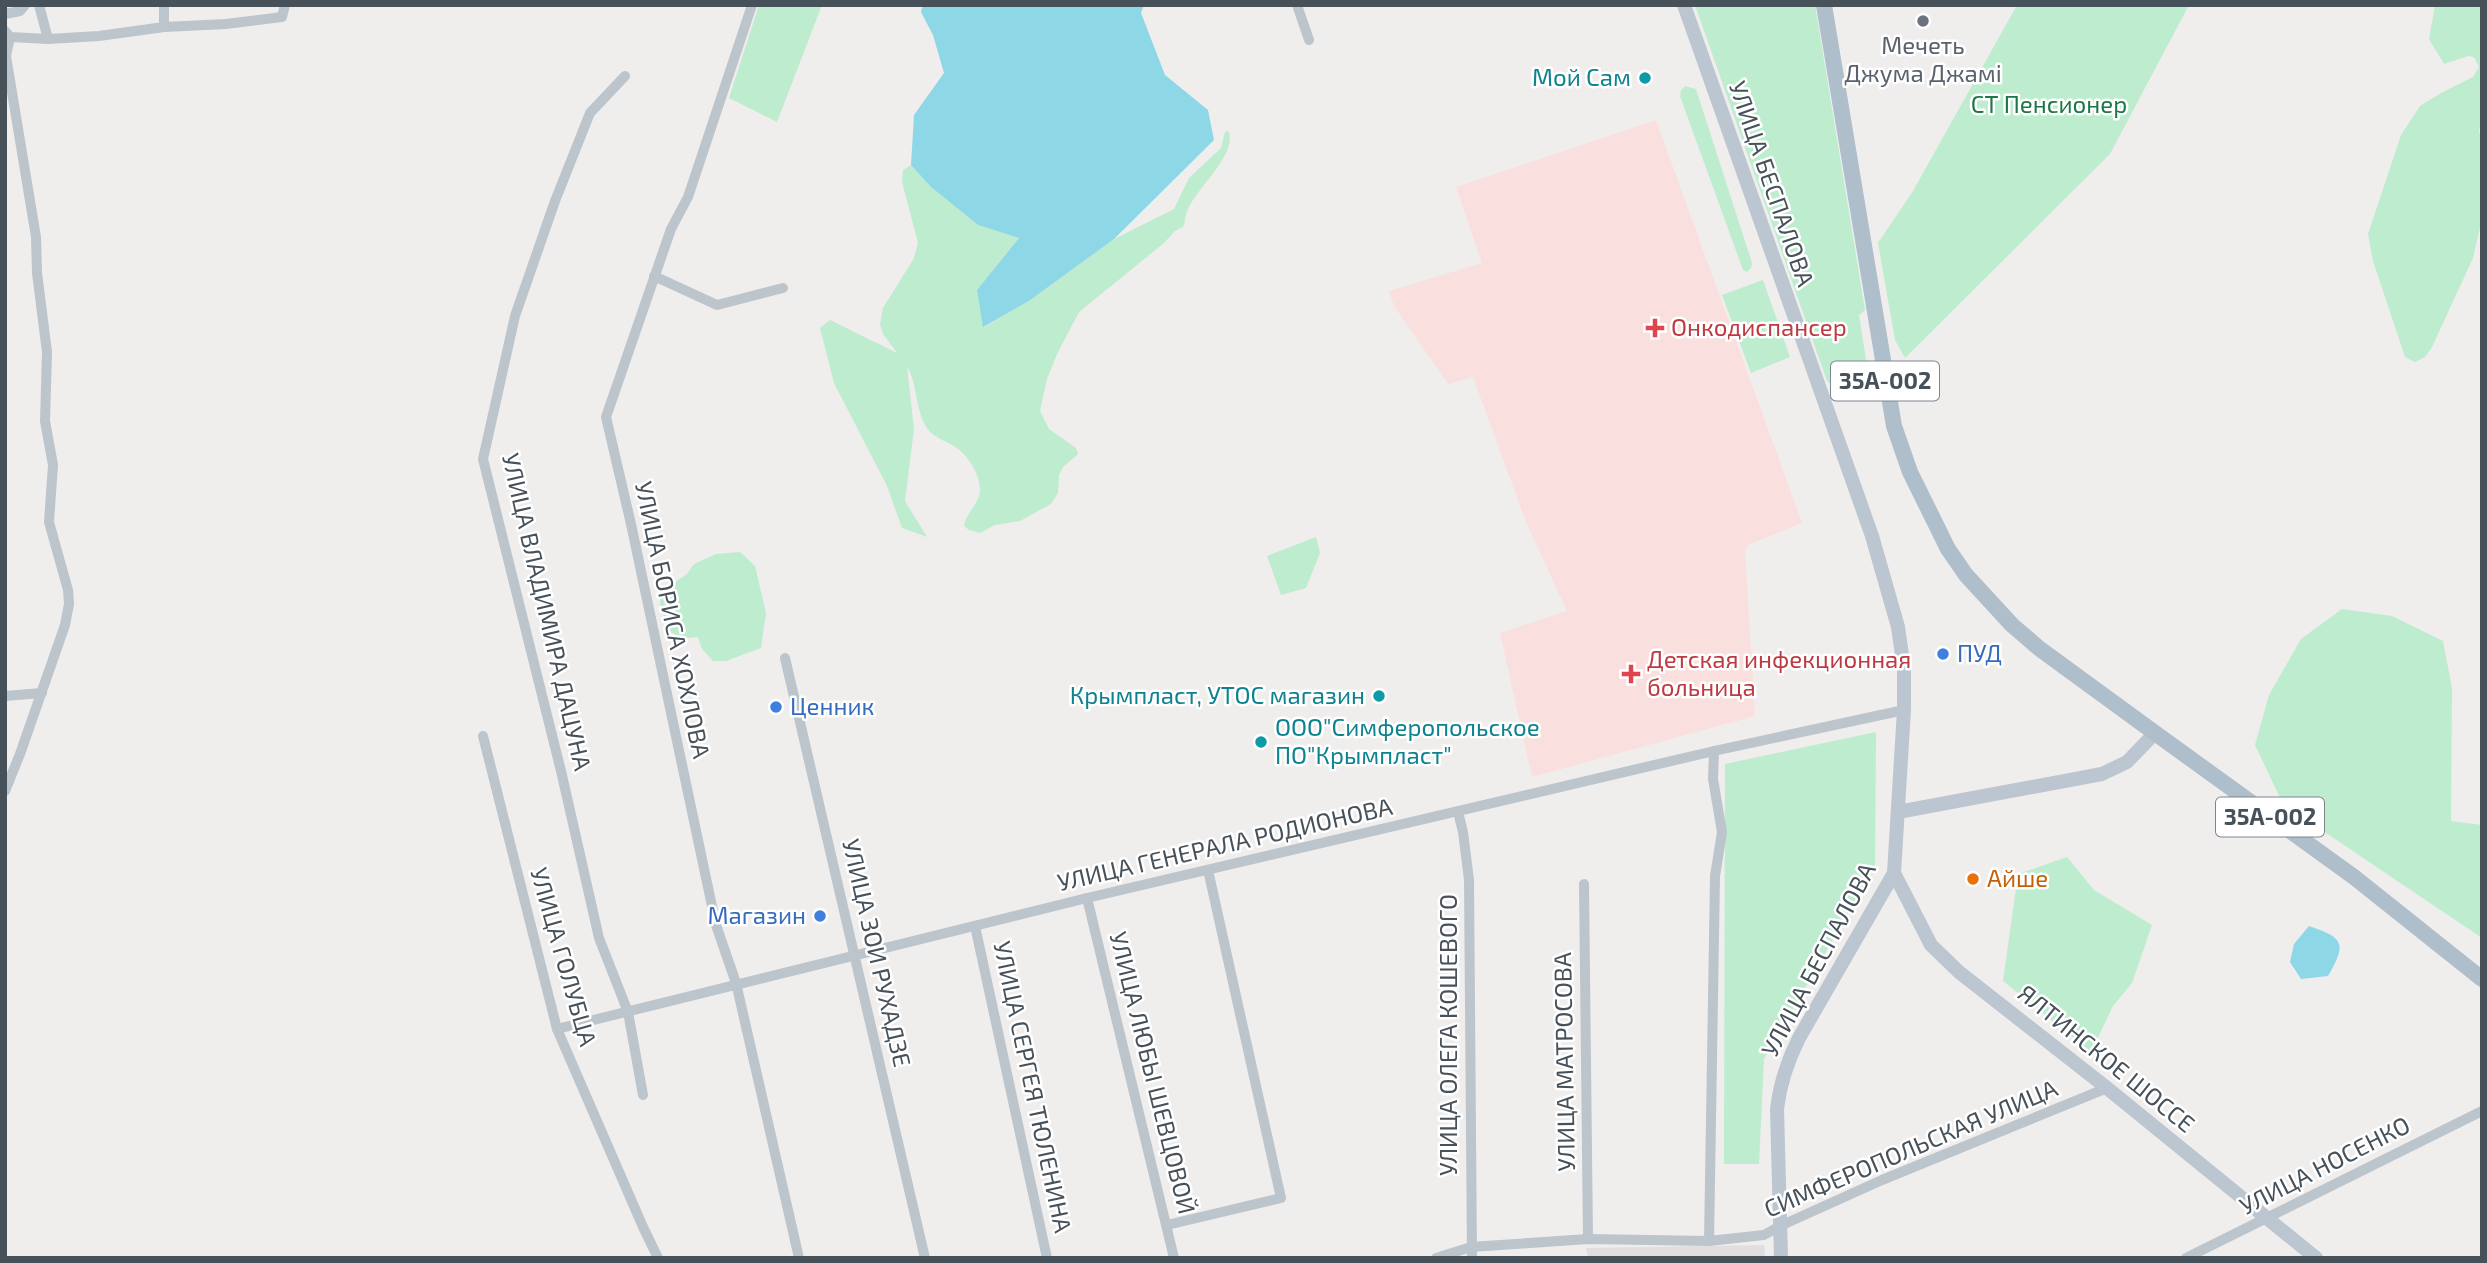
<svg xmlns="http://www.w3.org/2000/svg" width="2487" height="1263" font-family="'Exo 2',sans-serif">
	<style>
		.education { fill: #e1dedf }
		.medical { fill: #f9e0de }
		.green { fill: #bdecce }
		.water { fill: #8dd7e7 }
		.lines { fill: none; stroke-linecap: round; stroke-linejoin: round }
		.street { stroke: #bcc5cc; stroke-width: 10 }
		.secondary { stroke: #bcc6d0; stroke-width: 14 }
		.primary { stroke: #aebecb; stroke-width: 16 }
		.worship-dot { fill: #6b7280; stroke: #fff; stroke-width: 2.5 }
		.culture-dot { fill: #0f9aa8; stroke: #fff; stroke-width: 2.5 }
		.health-dot { fill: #e0444e; stroke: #fff; stroke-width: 2.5 }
		.shop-dot { fill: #3f7fe0; stroke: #fff; stroke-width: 2.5 }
		.food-dot { fill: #e8710a; stroke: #fff; stroke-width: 2.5 }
		.labels { text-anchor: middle; stroke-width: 5; stroke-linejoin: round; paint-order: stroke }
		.shield { fill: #fff; stroke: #7e858c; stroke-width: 2 }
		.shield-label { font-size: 23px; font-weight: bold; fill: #47515a }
		.worship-label { font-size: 24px; fill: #5b616d; stroke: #fff }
		.culture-label { font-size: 24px; fill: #0d838f; stroke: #fff; text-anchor: end }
		.park-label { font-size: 24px; fill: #1c7746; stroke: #fff }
		.street-label { font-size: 24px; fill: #47515a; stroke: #fff }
		.health-label { font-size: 24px; fill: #be3a42; stroke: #fff; text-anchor: start }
		.shop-label { font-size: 24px; fill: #366cbe; stroke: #fff; text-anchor: start }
		.food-label { font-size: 24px; fill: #c56008; stroke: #fff; text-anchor: start }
	</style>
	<rect width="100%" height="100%" fill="#f0eded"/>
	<!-- education -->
	<polygon class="education" points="1764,1245 1765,1258 1588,1258 1586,1248"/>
	<!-- medical -->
	<polygon class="medical" points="1656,120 1802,523 1748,545 1745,551 1755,716 1532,777 1500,633 1567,611 1526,522 1473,377 1448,384 1394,306 1389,291 1482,263 1456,187"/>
	<!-- green -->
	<g class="green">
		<polygon points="759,5 822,5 777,122 729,98"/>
		<path d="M 1695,5 L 1815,5 L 1865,310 L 1859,315 L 1869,379 C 1858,394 1839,393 1827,381 Z"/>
		<polygon points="2017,5 2189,5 2110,154 1905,358 1895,340 1878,243 1913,191"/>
		<polygon points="2435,5 2482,5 2482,117 2479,131 2482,142 2482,219 2473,258 2432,347 2425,357 2415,362 2405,357 2373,261 2368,234 2401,135 2420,106 2441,93 2473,77 2479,67 2474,57 2468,56 2444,64 2429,39"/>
		<polygon points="1685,86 1696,89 1752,263 1751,268 1747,272 1743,270 1680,96 1681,90"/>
		<path d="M 1228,131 C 1239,154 1194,190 1187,212 C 1184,218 1186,221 1183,227 L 1175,231 L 1164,243 L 1079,312 L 1057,354 L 1047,379 L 1040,411 L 1049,429 L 1076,448 L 1078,454 L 1063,467 L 1059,475 L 1058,493 L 1051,504 L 1020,521 L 995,525 L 980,533 L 969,530 L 964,526 C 966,513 978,505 980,492 C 981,475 968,455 954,446 C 945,441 933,437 927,428 C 915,410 918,385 907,366 L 914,429 L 905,501 L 927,537 L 902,528 L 887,486 L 834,383 L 820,328 L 830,320 L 897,353 L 883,334 L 880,324 L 883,308 L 914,258 L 918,243 L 902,182 L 903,170 L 911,165 L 931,187 L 978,225 L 1019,238 L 977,290 L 984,327 L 1029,301 L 1114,239 L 1174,209 L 1189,178 L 1221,148 L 1225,132 Z"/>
		<polygon points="1763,280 1790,357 1751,373 1722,295"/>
		<polygon points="1316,537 1320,553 1306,588 1281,595 1267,556"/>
		<polygon points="740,552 755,566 766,613 761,648 726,661 713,661 702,649 698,637 686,638 669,632 660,604 661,592 687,574 694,564 716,554"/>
		<polygon points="2342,609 2392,616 2443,641 2452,688 2451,821 2482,825 2482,938 2283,804 2255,745 2269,695 2301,639"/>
		<polygon points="1876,732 1875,867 1764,1059 1759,1164 1724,1164 1725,764"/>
		<polygon points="2067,857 2094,890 2152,925 2132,983 2113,1006 2091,1052 2003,981 2018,874"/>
	</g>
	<!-- water -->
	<g class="water">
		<polygon points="923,5 1144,5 1141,13 1165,75 1208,110 1214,140 1114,239 1029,301 983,327 977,290 1019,238 978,225 931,187 911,165 914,115 944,73 933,35 921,12"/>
		<path d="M 2309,926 C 2344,938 2347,943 2328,976 L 2301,979 L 2290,962 L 2294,944 Z"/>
	</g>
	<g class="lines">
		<!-- street -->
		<g class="street">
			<polyline points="39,5 48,39"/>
			<polyline points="164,5 164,27"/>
			<polyline points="752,5 688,197 671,229 606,417 631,524 716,925 736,983 799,1258"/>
			<polyline points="1297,5 1309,40"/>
			<polyline points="5,14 20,11 25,5"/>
			<polyline points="5,31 10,37 48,39 99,36 164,27 226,24 282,17 285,5"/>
			<polyline points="625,76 590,113 555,201 515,316 483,459 561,771 599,938 628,1012 643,1095"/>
			<polyline points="654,276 717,305 783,288"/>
			<polyline points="785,658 925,1258"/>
			<polyline points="5,696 42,693"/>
			<polyline points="483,736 557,1029 643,1227 658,1258"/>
			<polyline points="5,791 20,754 65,625 69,604 68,590 49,522 53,465 45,421 47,352 37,273 36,237 6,56 10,37"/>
			<polyline points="1458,812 1463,832 1469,880 1472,1258"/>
			<polyline points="1584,884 1588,1239"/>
			<polyline points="1087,898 1174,1258"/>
			<polyline points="975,926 1047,1258"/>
			<polyline points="557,1029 1087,898 1714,751 1904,710"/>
			<polyline points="1167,1225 1281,1198 1208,870"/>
			<polyline points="1709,1241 1715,876 1722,832 1713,779 1714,751"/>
			<polyline points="1436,1258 1471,1247 1588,1239 1709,1241 1764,1235 1780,1226 1882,1180 2107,1088"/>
			<polyline points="2186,1258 2482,1111"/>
		</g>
		<!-- secondary -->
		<g class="secondary">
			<path d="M 1684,5 L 1872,536 L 1898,627 L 1904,669 L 1904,710 L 1894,873 L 1799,1038 C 1787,1062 1780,1083 1777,1109 L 1781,1258"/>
			<polyline points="1898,812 2102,774 2127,762 2155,733"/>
			<polyline points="1894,873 1931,945 1959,972 2107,1088 2316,1258"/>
		</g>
		<!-- primary -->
		<polyline class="primary" points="1824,5 1894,426 1910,472 1948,549 1966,575 2012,625 2040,649 2155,733 2354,877 2482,979"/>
	</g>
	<!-- markers -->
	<circle class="worship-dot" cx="1923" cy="21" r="7"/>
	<g class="culture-dot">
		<circle cx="1645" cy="78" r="7"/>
		<circle cx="1379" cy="696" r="7"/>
		<circle cx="1261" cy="742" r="7"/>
	</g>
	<g class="health-dot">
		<path d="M1651.5 317.5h7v7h7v7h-7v7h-7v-7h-7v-7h7z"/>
		<path d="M1627.5 663.5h7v7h7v7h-7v7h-7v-7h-7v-7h7z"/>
	</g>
	<g class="shop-dot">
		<circle cx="1943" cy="654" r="7"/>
		<circle cx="776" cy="707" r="7"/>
		<circle cx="820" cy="916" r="7"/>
	</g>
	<circle class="food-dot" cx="1973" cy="879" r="7"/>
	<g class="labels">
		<!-- shield labels -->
		<g class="shield">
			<rect x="1831" y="361.5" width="108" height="39" rx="5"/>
			<rect x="2216" y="797.5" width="108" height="39" rx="5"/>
		</g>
		<g class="shield-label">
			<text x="1885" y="389">35А-002</text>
			<text x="2270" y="825">35А-002</text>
		</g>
		<!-- worship labels -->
		<g class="worship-label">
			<text x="1923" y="54">Мечеть<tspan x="1923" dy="28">Джума Джамі</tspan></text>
		</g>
		<!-- culture labels -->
		<g class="culture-label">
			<text x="1631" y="86">Мой Сам</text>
			<text x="1365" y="704">Крымпласт, УТОС магазин</text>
			<text x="1275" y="736" text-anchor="start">ООО"Симферопольское<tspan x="1275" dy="28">ПО"Крымпласт"</tspan></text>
		</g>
		<!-- park labels -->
		<g class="park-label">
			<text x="2049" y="113">СТ Пенсионер</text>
		</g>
		<!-- street labels -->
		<g class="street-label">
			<text transform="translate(1771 184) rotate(71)" y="8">УЛИЦА БЕСПАЛОВА</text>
			<text transform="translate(546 612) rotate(77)" y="8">УЛИЦА ВЛАДИМИРА ДАЦУНА</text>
			<text transform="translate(672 620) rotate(78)" y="8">УЛИЦА БОРИСА ХОХЛОВА</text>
			<text transform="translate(1225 845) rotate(-13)" y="8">УЛИЦА ГЕНЕРАЛА РОДИОНОВА</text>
			<text transform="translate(876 953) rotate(77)" y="8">УЛИЦА ЗОИ РУХАДЗЕ</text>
			<text transform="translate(563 957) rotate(74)" y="8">УЛИЦА ГОЛУБЦА</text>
			<text transform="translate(1819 960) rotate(-62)" y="8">УЛИЦА БЕСПАЛОВА</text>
			<text transform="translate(1449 1035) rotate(-90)" y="8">УЛИЦА ОЛЕГА КОШЕВОГО</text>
			<text transform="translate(2106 1059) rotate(39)" y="8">ЯЛТИНСКОЕ ШОССЕ</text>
			<text transform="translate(1565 1062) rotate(-91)" y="8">УЛИЦА МАТРОСОВА</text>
			<text transform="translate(1152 1073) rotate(76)" y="8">УЛИЦА ЛЮБЫ ШЕВЦОВОЙ</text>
			<text transform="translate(1032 1087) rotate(78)" y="8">УЛИЦА СЕРГЕЯ ТЮЛЕНИНА</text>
			<text transform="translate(1911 1149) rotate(-23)" y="8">СИМФЕРОПОЛЬСКАЯ УЛИЦА</text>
			<text transform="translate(2325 1166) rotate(-27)" y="8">УЛИЦА НОСЕНКО</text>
		</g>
		<!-- health labels -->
		<g class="health-label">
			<text x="1671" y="336">Онкодиспансер</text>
			<text x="1647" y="668">Детская инфекционная<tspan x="1647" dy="28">больница</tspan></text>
		</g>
		<!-- shop labels -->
		<g class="shop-label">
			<text x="1957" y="662">ПУД</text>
			<text x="790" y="715">Ценник</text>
			<text x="806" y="924" text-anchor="end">Магазин</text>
		</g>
		<!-- food labels -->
		<g class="food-label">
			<text x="1987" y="887">Айше</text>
		</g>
	</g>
	<!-- border -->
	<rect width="2487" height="1263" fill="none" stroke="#47515a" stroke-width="14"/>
</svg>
